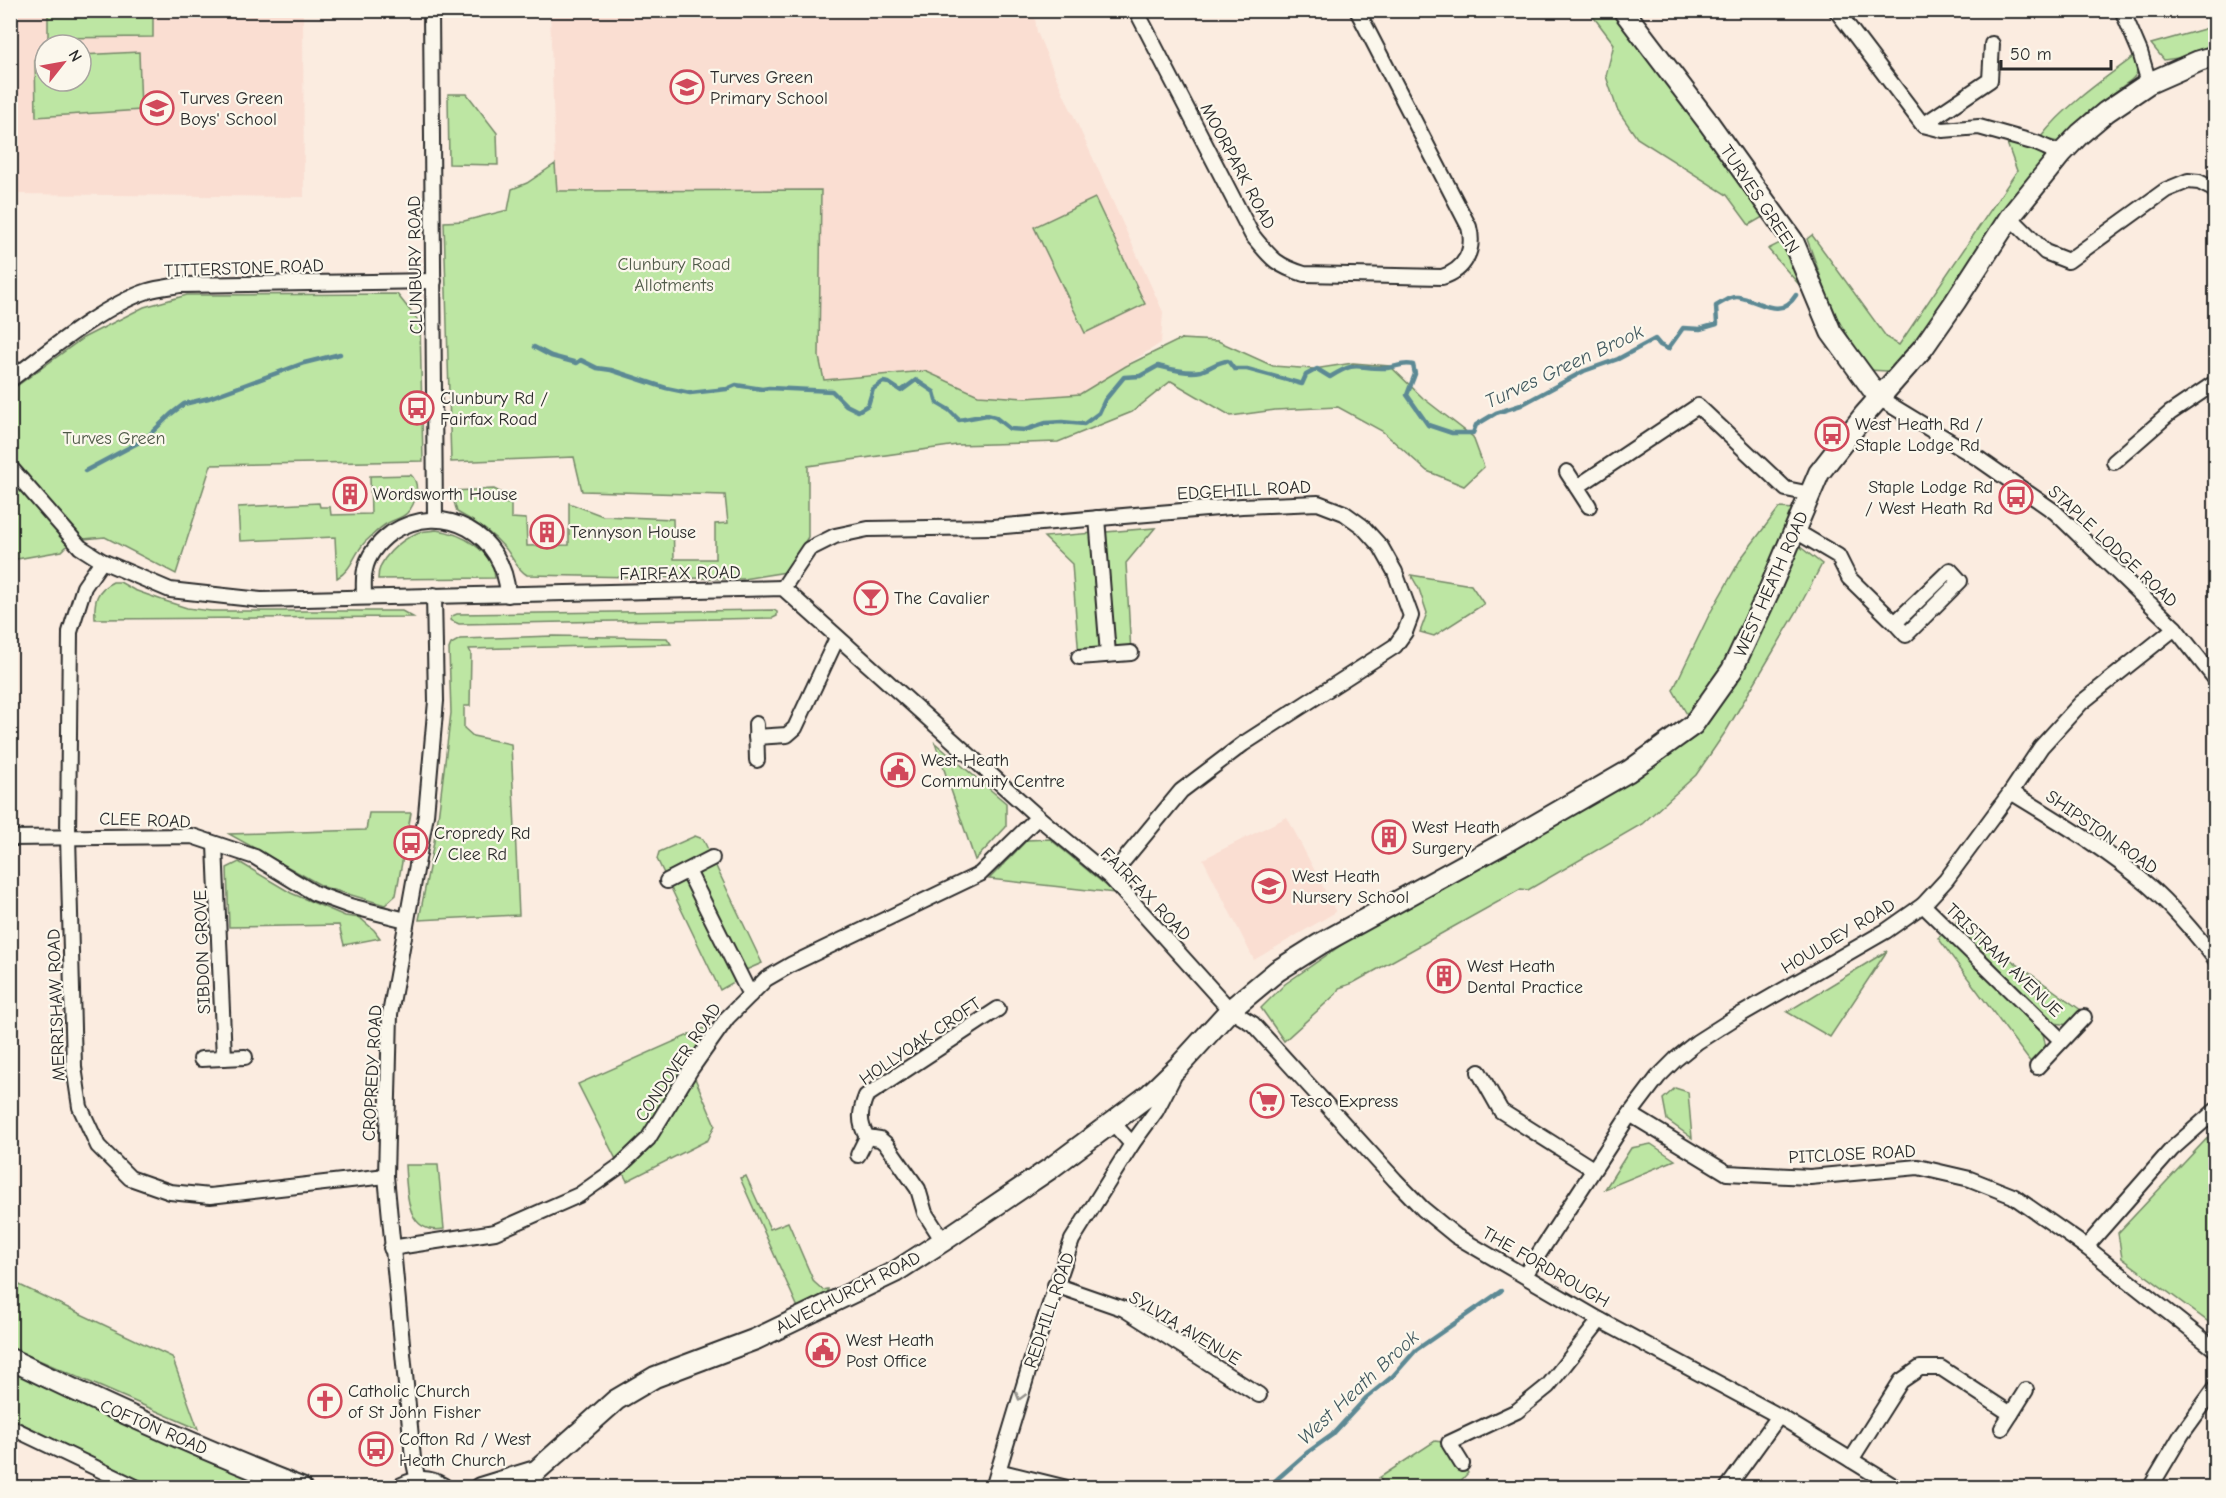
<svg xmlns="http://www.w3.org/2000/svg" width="2226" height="1498" font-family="'Comic Neue',sans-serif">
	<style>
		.built { fill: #faded2; fill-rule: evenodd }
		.green { fill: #bde6a3; stroke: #748867; stroke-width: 1.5 }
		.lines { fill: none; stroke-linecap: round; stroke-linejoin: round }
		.stream { stroke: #5b8994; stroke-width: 4.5 }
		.street-casing { stroke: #2b2b2b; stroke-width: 18 }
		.secondary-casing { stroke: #2b2b2b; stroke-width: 24 }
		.street { stroke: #fbf7ec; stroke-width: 14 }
		.secondary { stroke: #fbf7ec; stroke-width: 20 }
		.oneway { stroke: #93918c }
		.labels { text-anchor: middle; stroke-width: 4.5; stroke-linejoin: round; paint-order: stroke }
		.poi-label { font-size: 18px; fill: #2b2b2b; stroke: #fbf7ec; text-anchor: start }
		.street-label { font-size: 18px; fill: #2b2b2b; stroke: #fbf7ec }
		.park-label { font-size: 18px; fill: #505a49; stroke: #fbf7ec }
		.water-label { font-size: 20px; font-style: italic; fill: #435a60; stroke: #fbf7ec }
	</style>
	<rect width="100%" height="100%" fill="#fbece0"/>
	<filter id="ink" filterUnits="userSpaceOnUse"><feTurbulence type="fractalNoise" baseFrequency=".0167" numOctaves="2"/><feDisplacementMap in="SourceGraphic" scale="12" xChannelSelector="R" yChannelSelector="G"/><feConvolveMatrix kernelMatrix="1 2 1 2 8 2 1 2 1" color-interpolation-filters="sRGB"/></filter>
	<g filter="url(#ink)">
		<!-- built -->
		<g class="built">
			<path d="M 14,11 L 303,11 L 304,197 L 11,194 ZM 45,45 L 81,45 L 81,81 L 45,81 Z"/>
			<polygon points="550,11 1034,11 1037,32 1056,77 1163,312 1161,343 1080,394 1026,398 978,395 925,371 824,380 819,357 821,190 556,191"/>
			<polygon points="1287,817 1336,912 1254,960 1203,859"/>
		</g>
		<!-- green -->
		<g class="green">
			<polygon points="48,11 153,11 153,37 48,38"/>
			<polygon points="1589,11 1619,11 1768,214 1749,225 1727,195 1637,138 1617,109 1606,76 1614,44"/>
			<polygon points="2215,26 2215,44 2178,58 2164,60 2151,44"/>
			<polygon points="139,52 141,110 36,117 35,58 45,57 45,81 81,81 81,55"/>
			<path d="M 2135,56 C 2138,66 2141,72 2131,80 L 2088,112 L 2059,142 L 2040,138 C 2066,105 2101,81 2135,56 Z"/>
			<polygon points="448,94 467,94 497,133 498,165 449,164"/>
			<polygon points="2007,143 2039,151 2046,158 1937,318 1895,368 1887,371 1869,370 1838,320 1828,297 1807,239 1812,235 1887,338 1899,345 2017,171"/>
			<path d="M 555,164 L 557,191 L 821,190 L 819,357 L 824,380 L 925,371 L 978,395 L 1026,398 L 1080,394 L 1126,366 L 1181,339 L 1218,341 L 1273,366 L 1314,369 L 1353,363 L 1390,366 L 1423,398 L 1473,437 L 1484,467 L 1464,486 L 1427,471 L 1382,431 L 1338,407 L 1275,410 L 1231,416 L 1171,381 L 1132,412 L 1058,442 L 957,445 L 808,466 L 808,537 L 786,572 L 743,579 L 527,575 C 516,568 513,558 506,549 C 492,533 476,522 457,512 L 451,491 L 494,489 L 500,492 L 503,503 L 511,504 L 511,518 L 526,519 L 527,546 L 569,545 L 569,503 L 603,516 L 673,519 L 674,559 L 715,559 L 715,524 L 728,523 L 725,495 L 582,491 L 574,457 L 451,462 L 444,222 L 464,221 L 508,210 L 512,189 L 527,183 Z"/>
			<polygon points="1095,198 1145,304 1085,333 1034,227"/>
			<polygon points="1788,239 1816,304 1768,249"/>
			<polygon points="397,294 420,323 423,461 211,465 176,574 105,537 73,540 62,551 11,560 10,391 83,338 144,307 187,295"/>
			<path d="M 411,475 C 421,484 416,504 407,513 C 402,518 393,520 386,524 C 378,529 372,536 365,542 C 354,554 352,570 337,578 L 335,537 L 240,541 L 238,507 L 319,503 L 320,507 L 330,507 L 331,515 L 371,514 L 370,476 Z"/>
			<polygon points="1779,508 1795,509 1728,667 1688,716 1673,690 1709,615 1742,557"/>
			<polygon points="1155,528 1126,563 1131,653 1079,657 1072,564 1044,537"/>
			<path d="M 436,530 C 461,533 493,550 495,578 L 378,579 C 377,559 401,540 417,533 C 422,531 430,531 436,530 Z"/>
			<polygon points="1799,546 1822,564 1796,613 1726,731 1696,775 1642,824 1528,890 1521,889 1353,983 1339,988 1336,994 1284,1041 1261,1008 1285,984 1353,937 1653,763 1697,730 1737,682"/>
			<polygon points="1411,575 1471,585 1484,604 1434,636 1420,632 1427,613 1419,589"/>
			<path d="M 113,582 L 120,582 L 134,590 L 162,600 L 187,608 L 211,611 L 402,611 L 413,617 L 95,619 C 94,601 96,590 113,582 Z"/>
			<polygon points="774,610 777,612 777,616 773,618 459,624 450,620 452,616 457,614"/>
			<polygon points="553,636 667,638 671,644 469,649 471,653 470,706 464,706 464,728 473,736 511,744 519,915 419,920 437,826 451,713 449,649 451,644 460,639"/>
			<polygon points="935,743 1006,803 1006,827 975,860"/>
			<polygon points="369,813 411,813 396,895 385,905 324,887 229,834 366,830"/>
			<polygon points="695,836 703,839 762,963 739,973 741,978 720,990 657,859 659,852"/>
			<polygon points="1050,839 1115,893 989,879 1027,840"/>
			<polygon points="239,862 291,893 345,916 360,918 374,930 380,938 344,945 339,925 229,927 227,868"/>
			<polygon points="1957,921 2085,1013 2069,1025 2054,1023 1953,927"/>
			<polygon points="1943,934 2043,1033 2046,1048 2034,1067 1938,938"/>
			<polygon points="1887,951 1830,1037 1787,1012"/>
			<polygon points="727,1018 691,1069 715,1125 708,1140 627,1181 578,1084"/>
			<polygon points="1675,1088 1688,1092 1692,1138 1667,1120 1663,1099"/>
			<polygon points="2215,1130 2215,1325 2210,1323 2122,1258 2118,1233"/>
			<polygon points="1651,1144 1675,1160 1605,1189 1631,1148"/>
			<path d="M 405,1165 L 438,1165 L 444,1229 C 405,1236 407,1191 405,1165 Z"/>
			<polygon points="746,1176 770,1229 788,1222 814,1282 823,1290 828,1289 828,1292 822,1298 799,1310 740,1178"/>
			<polygon points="11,1281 172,1357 198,1429 11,1348"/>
			<polygon points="10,1366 279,1487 157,1487 133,1479 11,1418"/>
			<polygon points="1435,1441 1449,1443 1468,1473 1455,1487 1387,1487 1379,1478"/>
		</g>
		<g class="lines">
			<!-- stream -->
			<g class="stream">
				<path d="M 534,347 L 551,356 L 577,363 L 581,360 L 597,368 L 611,370 L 666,388 L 690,393 L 727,389 L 736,385 L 762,389 L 769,388 L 832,391 L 846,405 L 858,411 L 868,405 L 873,389 L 883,382 L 889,383 L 901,391 L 916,380 L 934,392 L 937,403 L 949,410 L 959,420 L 987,415 L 995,417 L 1010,429 L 1025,430 L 1046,423 L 1062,422 L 1084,424 L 1099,413 L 1105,400 L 1124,377 L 1140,376 L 1158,366 C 1170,369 1188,374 1201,371 C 1211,368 1218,361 1228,361 L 1234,369 L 1247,369 L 1302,384 L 1306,375 L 1317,369 L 1330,377 C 1359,359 1355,369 1385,368 C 1395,368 1402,362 1413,365 L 1415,374 L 1407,395 L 1428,425 L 1452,433 L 1473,433 L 1476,425 L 1496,413 L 1521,405 L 1584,371 L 1618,359 L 1655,339 L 1660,345 L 1668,349 L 1683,328 L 1700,329 L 1717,324 L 1716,306 C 1723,302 1730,296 1738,297 C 1759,300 1780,321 1796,295"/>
				<polyline points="85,471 145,439 171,414 184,404 209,398 304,363 340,354"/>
				<polyline points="1267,1488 1308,1452 1332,1435 1366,1398 1393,1376 1416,1350 1501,1291"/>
			</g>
			<!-- street casing -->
			<g class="street-casing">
				<g id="street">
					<polyline points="431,10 435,518"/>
					<path d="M 1136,10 L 1252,235 C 1271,258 1275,265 1304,274 L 1442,277 C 1465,270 1475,250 1469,227 L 1357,10"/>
					<polyline points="1836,10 1923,125 1943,130 1979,127 2036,143 2061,154"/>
					<polyline points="2122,10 2140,52 2149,83"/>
					<polyline points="1923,125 1990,80 1992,44"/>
					<polyline points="2010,217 2045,252 2068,261 2166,190 2188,181 2199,182 2213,189 2216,193"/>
					<path d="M 10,380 C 49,351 102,306 148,291 C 158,288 169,287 180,285 L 434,281"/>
					<polyline points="1879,398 1979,459 2055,512 2175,628 2216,680"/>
					<polyline points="2114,462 2170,413 2216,382"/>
					<polyline points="10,467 80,547 102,561 170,590 261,600 783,588 1038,817 1110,877 1230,1010 1253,1024 1395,1180 1423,1209 1456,1236 1600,1320 1779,1416 1897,1488"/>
					<polyline points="1567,472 1589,506"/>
					<polyline points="1577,487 1698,406 1786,489 1811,494"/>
					<polyline points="1097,518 1108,654"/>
					<polyline points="1794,530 1838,556 1849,578 1895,623 1950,570 1960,581 1906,635 1895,623"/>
					<polyline points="102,561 84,587 70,632 68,836 74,1067 80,1107 98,1146 130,1178 170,1192 210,1196 386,1176"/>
					<polyline points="783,588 809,549 835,536 868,529 993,527 1242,506 1318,503 1344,513 1362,526 1381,547 1395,572 1411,616 1405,632 1395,646 1243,744 1181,791 1110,877"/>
					<path d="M 364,597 C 364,589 363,578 365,570 C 368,554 379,542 391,533 C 444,499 504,534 508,595"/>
					<polyline points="1079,657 1131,653"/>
					<polyline points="756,724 757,760"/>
					<polyline points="756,737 787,735 795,728 837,638"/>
					<path d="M 2011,792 C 2058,821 2106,849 2148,885 C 2173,907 2195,933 2216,960"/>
					<polyline points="10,838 192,836 255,857 314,893 350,906 406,920"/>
					<polyline points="215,845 224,1058"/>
					<polyline points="688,871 750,995"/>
					<polyline points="667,881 712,858"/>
					<polyline points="1923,905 2061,1040"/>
					<polyline points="201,1059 245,1057"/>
					<polyline points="2037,1067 2084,1017"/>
					<polyline points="1479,1072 1501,1111 1593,1169"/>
					<polyline points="1630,1114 1727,1173 1810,1177 1918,1167 1970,1179 2013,1196 2086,1247 2216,1350"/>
					<polyline points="1113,1123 1132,1144"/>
					<polyline points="858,1155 867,1137"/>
					<path d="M 943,1241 L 925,1213 L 918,1189 L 887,1145 L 880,1139 L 867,1137 C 858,1122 860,1111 866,1096 L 998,1009"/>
					<polyline points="2086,1247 2172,1149 2216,1110"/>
					<polyline points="391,1248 495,1232 579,1195 620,1166 648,1139 691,1069 727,1018 766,979 792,964 980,874 1038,817"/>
					<polyline points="1525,1275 1630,1114 1658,1077 1676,1059 1697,1042 1733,1019 1886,931 1923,905 1946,880 2011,792 2041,747 2081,703 2175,628"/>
					<polyline points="1055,1285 1124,1309 1259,1395"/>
					<polyline points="2011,1414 2026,1390"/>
					<polyline points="10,1427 138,1488"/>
					<polyline points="1851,1460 1901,1381 1920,1368 1941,1368 2011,1414 2002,1428"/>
					<polyline points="1462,1464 1449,1443 1517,1411 1548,1386 1600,1320"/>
					<polyline points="998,1471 1067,1488"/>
					<polyline points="418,1481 413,1458 386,1176 390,1014 426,815 436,701 434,595"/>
					<polyline points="993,1488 1037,1342 1072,1240 1132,1144 1156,1111 1173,1078"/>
					<polyline points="1727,1488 1779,1416"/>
					<polyline points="2150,1488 2182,1434 2216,1387"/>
				</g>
			</g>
			<!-- secondary casing -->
			<g class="secondary-casing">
				<g id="secondary">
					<polyline points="1623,10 1708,122 1793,241 1831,332 1879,398"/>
					<path d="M 10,1359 C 106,1406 202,1449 301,1488"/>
					<path d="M 402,1488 C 417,1481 427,1479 442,1488"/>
					<polyline points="480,1488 532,1472"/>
					<polyline points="517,1488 616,1400 655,1377 756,1339 895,1272 943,1241 1051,1168 1150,1094 1178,1067 1230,1010 1277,971 1320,944 1504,843 1629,771 1693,725 1732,670 1768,593 1819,473 1865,414 1923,348 1955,302 2010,217 2061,154 2080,134 2106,112 2149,83 2199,61 2216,56"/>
				</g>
			</g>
			<!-- street -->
			<use href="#street" class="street"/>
			<!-- secondary -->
			<use href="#secondary" class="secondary"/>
		</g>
		<!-- one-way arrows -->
		<defs><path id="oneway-chevron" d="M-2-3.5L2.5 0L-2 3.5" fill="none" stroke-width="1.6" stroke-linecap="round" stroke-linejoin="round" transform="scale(1.5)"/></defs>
		<use class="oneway" href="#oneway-chevron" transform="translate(1020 1396) rotate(106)"/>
	</g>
	<!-- icons -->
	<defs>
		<g id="school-ring" transform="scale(1.725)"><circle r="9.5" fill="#fbf7ec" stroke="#d1495b" stroke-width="1.5"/><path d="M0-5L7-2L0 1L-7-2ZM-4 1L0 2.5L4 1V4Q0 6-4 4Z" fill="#d1495b"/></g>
		<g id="bus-ring" transform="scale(1.725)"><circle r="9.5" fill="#fbf7ec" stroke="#d1495b" stroke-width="1.5"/><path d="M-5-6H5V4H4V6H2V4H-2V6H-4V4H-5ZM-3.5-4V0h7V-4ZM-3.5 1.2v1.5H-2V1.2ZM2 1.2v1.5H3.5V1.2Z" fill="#d1495b"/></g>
		<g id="building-ring" transform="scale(1.725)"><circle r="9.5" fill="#fbf7ec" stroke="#d1495b" stroke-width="1.5"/><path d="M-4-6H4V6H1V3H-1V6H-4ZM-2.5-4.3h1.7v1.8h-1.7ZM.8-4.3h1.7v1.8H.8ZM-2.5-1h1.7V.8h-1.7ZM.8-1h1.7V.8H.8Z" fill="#d1495b"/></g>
		<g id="bar-ring" transform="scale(1.725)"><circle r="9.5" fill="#fbf7ec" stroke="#d1495b" stroke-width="1.5"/><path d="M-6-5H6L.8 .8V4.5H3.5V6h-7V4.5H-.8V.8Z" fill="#d1495b"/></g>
		<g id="civic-ring" transform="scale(1.725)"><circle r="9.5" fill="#fbf7ec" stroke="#d1495b" stroke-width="1.5"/><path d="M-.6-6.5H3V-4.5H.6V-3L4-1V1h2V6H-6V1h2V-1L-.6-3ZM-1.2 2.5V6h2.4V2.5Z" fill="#d1495b"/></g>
		<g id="supermarket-ring" transform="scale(1.725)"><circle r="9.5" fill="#fbf7ec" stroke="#d1495b" stroke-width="1.5"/><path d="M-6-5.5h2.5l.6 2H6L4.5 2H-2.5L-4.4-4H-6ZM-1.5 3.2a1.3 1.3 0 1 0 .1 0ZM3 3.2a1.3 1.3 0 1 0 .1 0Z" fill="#d1495b"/></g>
		<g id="church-ring" transform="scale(1.725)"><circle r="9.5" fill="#fbf7ec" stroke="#d1495b" stroke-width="1.5"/><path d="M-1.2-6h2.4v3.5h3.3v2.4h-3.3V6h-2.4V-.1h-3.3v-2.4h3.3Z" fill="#d1495b"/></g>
	</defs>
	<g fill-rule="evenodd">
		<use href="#school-ring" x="687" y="87"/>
		<use href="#school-ring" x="157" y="108"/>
		<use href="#bus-ring" x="417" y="408"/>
		<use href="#bus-ring" x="1832" y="434"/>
		<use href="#building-ring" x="350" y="494"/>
		<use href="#bus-ring" x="2016" y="497"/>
		<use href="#building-ring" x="547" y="532"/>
		<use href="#bar-ring" x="871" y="598"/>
		<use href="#civic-ring" x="898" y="770"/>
		<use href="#building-ring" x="1389" y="837"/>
		<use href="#bus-ring" x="411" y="843"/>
		<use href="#school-ring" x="1269" y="886"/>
		<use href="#building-ring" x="1444" y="976"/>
		<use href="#supermarket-ring" x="1267" y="1101"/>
		<use href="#civic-ring" x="823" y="1350"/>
		<use href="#church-ring" x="325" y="1401"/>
		<use href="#bus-ring" x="376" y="1449"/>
	</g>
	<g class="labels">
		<!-- poi labels -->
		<g class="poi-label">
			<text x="710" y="83">Turves Green<tspan x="710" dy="21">Primary School</tspan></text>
			<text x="180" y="104">Turves Green<tspan x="180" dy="21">Boys' School</tspan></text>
			<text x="440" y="404">Clunbury Rd /<tspan x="440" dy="21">Fairfax Road</tspan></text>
			<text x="1855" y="430">West Heath Rd /<tspan x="1855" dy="21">Staple Lodge Rd</tspan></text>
			<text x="1993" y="493" text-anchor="end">Staple Lodge Rd<tspan x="1993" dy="21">/ West Heath Rd</tspan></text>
			<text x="373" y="500">Wordsworth House</text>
			<text x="570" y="538">Tennyson House</text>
			<text x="894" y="604">The Cavalier</text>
			<text x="921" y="766">West Heath<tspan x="921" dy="21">Community Centre</tspan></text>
			<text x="1412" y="833">West Heath<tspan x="1412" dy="21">Surgery</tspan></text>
			<text x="434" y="839">Cropredy Rd<tspan x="434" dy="21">/ Clee Rd</tspan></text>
			<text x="1292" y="882">West Heath<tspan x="1292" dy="21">Nursery School</tspan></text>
			<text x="1467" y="972">West Heath<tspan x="1467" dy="21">Dental Practice</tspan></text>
			<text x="1290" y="1107">Tesco Express</text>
			<text x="846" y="1346">West Heath<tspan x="846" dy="21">Post Office</tspan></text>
			<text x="348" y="1397">Catholic Church<tspan x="348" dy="21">of St John Fisher</tspan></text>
			<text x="399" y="1445">Cofton Rd / West<tspan x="399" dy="21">Heath Church</tspan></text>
		</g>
		<!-- street labels -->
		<g class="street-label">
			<text transform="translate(1238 166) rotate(62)" y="6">MOORPARK ROAD</text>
			<text transform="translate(1760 199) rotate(56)" y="6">TURVES GREEN</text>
			<text transform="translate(415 265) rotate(-91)" y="6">CLUNBURY ROAD</text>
			<text transform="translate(244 268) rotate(-2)" y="6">TITTERSTONE ROAD</text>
			<text transform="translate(1244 490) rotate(-3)" y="6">EDGEHILL ROAD</text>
			<text transform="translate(2113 546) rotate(43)" y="6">STAPLE LODGE ROAD</text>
			<text transform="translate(680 573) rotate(-1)" y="6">FAIRFAX ROAD</text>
			<text transform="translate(1771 584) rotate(-66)" y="6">WEST HEATH ROAD</text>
			<text transform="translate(145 820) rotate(2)" y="6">CLEE ROAD</text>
			<text transform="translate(2102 832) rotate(35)" y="6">SHIPSTON ROAD</text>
			<text transform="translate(1146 894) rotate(46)" y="6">FAIRFAX ROAD</text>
			<text transform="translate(1838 936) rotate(-31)" y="6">HOULDEY ROAD</text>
			<text transform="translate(202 952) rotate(-92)" y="6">SIBDON GROVE</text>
			<text transform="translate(2004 960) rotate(44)" y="6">TRISTRAM AVENUE</text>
			<text transform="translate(56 1005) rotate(-92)" y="6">MERRISHAW ROAD</text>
			<text transform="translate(920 1041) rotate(-34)" y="6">HOLLYOAK CROFT</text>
			<text transform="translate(678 1062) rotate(-56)" y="6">CONDOVER ROAD</text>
			<text transform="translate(372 1073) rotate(-87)" y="6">CROPREDY ROAD</text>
			<text transform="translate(1852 1154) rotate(-3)" y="6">PITCLOSE ROAD</text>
			<text transform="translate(1546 1267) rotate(30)" y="6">THE FORDROUGH</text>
			<text transform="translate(848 1292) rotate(-27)" y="6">ALVECHURCH ROAD</text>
			<text transform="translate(1049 1310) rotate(-71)" y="6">REDHILL ROAD</text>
			<text transform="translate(1185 1328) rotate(31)" y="6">SYLVIA AVENUE</text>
			<text transform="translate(154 1427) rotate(23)" y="6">COFTON ROAD</text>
		</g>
		<!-- park labels -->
		<g class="park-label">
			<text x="674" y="270">Clunbury Road<tspan x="674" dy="21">Allotments</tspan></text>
			<text x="114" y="444">Turves Green</text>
		</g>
		<!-- water labels -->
		<g class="water-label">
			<text transform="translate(1564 366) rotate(-25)" y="7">Turves Green Brook</text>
			<text transform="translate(1358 1387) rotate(-43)" y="7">West Heath Brook</text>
		</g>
	</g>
	<!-- margin -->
	<rect width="2226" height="1498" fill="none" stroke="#fbf7ec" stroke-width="36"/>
	<rect x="18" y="18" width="2190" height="1462" fill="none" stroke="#2b2b2b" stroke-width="2" filter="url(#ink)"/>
	<!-- north arrow -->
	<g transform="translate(63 63) rotate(59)"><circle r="28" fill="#fbf7ec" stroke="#a8a59f" stroke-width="1.5"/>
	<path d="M0-4.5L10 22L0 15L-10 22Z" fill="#d1495b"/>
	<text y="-9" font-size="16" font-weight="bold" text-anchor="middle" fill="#2b2b2b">N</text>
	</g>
	<!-- scale -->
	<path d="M2001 60v9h110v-9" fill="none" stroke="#2b2b2b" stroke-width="3"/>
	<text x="2010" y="60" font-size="18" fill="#2b2b2b" stroke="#fbf7ec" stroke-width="4.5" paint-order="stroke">50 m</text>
</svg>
